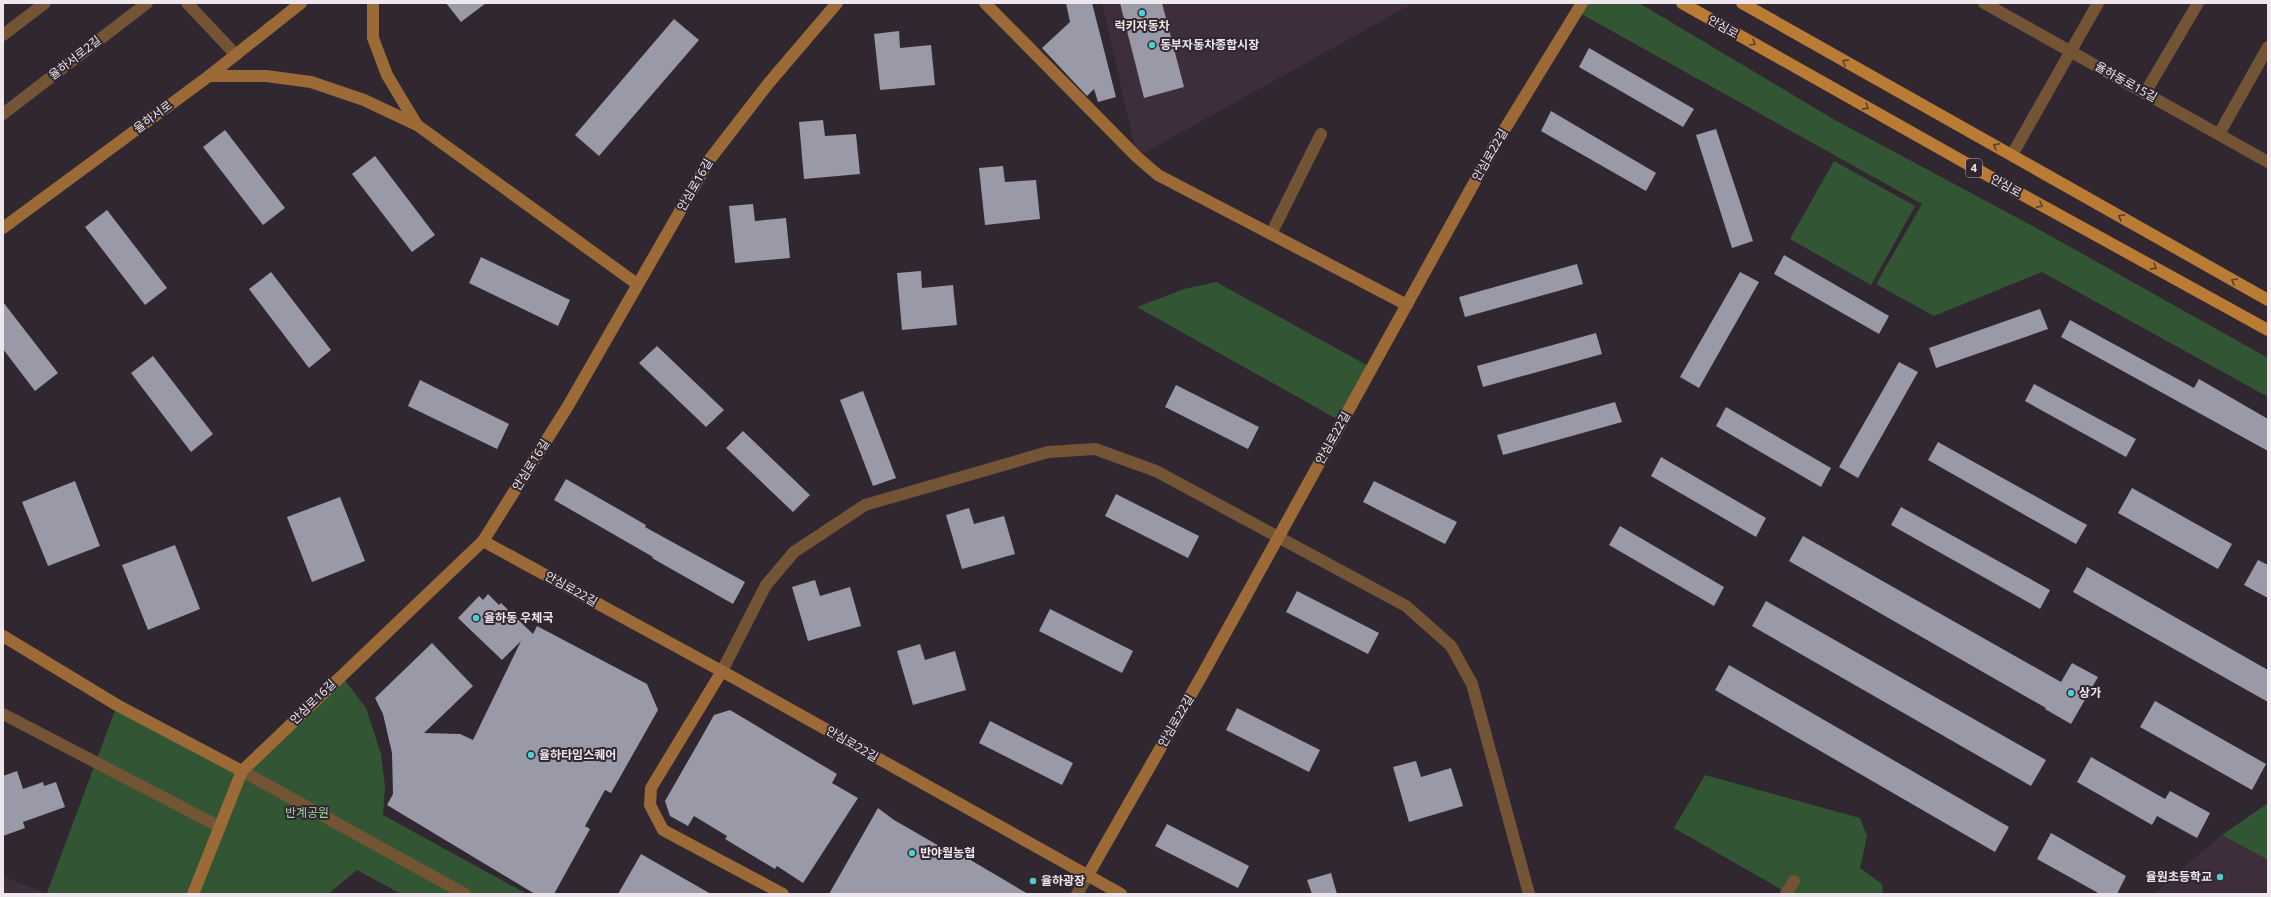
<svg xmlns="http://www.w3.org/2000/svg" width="2271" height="897" font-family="'Noto Sans','Noto Sans KR',sans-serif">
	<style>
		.built { fill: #3e2e3c }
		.green { fill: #325534 }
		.building { fill: #9999a8 }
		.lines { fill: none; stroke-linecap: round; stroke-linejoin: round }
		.street { stroke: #735435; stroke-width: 12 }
		.secondary { stroke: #9b6a36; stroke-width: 12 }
		.primary { stroke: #ba7b34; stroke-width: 12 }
		.oneway { stroke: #5a4031 }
		.poi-dot { fill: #51ccd3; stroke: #312730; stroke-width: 1.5 }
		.labels { text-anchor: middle; stroke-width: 4; stroke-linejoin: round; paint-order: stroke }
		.shield { fill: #312730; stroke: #b5adb4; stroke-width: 1 }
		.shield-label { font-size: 11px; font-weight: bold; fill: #eee7ed }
		.poi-label { font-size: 12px; font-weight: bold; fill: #eee7ed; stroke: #312730; text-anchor: start }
		.street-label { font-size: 12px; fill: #eee7ed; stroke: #312730 }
		.park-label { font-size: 12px; fill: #97d79a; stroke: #312730 }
	</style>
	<rect width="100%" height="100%" fill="#312730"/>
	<!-- built -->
	<g class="built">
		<polygon points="1102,3 1410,3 1408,6 1137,157"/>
		<polygon points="2222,835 2268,860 2268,894 2153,894"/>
		<polygon points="3,877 47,893 51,894 3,894"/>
	</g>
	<!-- green -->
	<g class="green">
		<polygon points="1582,3 1639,3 1833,119 2040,230 2268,358 2268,397 2042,272 1934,316 1876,284 1922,204 1576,11"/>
		<polygon points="1834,161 1915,206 1871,285 1790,239"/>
		<polygon points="1216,282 1372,368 1342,422 1137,307 1184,289"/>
		<polygon points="341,675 366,708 381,754 385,786 383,815 527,894 401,894 357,870 328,894 47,893 117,705 242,770"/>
		<polygon points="1705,775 1860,818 1867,836 1860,868 1882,884 1883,894 1789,894 1674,828"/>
		<polygon points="2268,803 2268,860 2222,835"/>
	</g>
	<!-- building -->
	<g class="building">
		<polygon points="446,3 486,3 461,22"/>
		<polygon points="1066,3 1092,3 1116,97 1098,102 1094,89 1087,96 1042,48 1070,22"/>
		<polygon points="1120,3 1162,3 1184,87 1144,98"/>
		<polygon points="674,19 699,40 599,156 575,135"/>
		<polygon points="899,31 900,48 931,45 935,85 880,90 874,34"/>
		<polygon points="1589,48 1694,109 1683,127 1579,67"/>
		<polygon points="1551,111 1656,173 1646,191 1541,131"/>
		<polygon points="823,120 825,136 856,134 860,174 804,179 799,122"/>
		<polygon points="1716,129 1753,241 1732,248 1696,135"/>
		<polygon points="225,130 285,208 263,225 203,147"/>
		<polygon points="375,156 435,235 412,252 352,174"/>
		<polygon points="1003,166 1005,182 1036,180 1040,219 985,225 979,168"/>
		<polygon points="753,204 755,221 786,218 790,258 735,263 729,206"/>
		<polygon points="107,210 167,288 145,305 85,227"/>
		<polygon points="1784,255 1889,316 1879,334 1774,274"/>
		<polygon points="481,257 570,300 558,326 469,283"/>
		<polygon points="1577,264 1583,284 1465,317 1459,297"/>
		<polygon points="921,271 922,288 953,285 957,325 902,330 897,273"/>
		<polygon points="271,272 331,350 309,368 249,289"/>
		<polygon points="1740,272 1759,282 1699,388 1680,377"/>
		<polygon points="3,302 58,373 35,391 3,349"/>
		<polygon points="2040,309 2048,329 1936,368 1929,348"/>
		<polygon points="2070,320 2194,388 2199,379 2268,419 2268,451 2061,337"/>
		<polygon points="1596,333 1602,354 1483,387 1477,366"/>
		<polygon points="657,346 724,410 706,427 639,363"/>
		<polygon points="153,356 213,434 191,452 131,373"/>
		<polygon points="1899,362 1918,372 1858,478 1839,467"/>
		<polygon points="420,380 509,424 497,449 408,406"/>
		<polygon points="2034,384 2136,439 2126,457 2025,401"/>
		<polygon points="1176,385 1259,427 1248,449 1165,407"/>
		<polygon points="863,391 896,478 873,486 840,400"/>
		<polygon points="1615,402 1622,422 1503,455 1497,435"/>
		<polygon points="1726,407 1831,468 1821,487 1716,426"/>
		<polygon points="743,431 810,495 793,512 726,448"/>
		<polygon points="1938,442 2087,525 2076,544 1928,460"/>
		<polygon points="1661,457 1766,518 1756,537 1651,476"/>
		<polygon points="566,479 646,525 645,527 745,582 733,604 652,558 653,557 554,500"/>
		<polygon points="75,481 100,546 48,566 22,502"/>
		<polygon points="1374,481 1457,522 1445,544 1363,502"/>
		<polygon points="2132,488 2232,544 2218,569 2118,513"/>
		<polygon points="1116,494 1199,536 1188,558 1105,516"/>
		<polygon points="340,497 365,561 312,582 287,517"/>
		<polygon points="1901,507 2050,590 2040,609 1891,525"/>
		<polygon points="969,508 974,524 1004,516 1015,554 962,569 946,515"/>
		<polygon points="1620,526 1724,587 1714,606 1609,545"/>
		<polygon points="1803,536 2061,682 2072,663 2098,677 2071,724 2045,709 2046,708 1789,561"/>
		<polygon points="175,545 200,609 148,630 122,565"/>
		<polygon points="2258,560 2268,565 2268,598 2244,585"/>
		<polygon points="2087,567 2268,670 2268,702 2073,592"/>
		<polygon points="815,580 820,596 850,587 861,626 808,641 792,587"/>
		<polygon points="1297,591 1379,633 1368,654 1286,612"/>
		<polygon points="488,594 499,605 501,603 533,634 537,626 647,684 658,710 611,793 605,790 585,826 590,829 554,894 535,894 387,805 393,794 392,753 383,714 375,698 432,643 473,686 424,733 460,734 473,740 521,641 502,660 458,618 479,596 483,600"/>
		<polygon points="1766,601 2046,760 2031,786 1752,626"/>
		<polygon points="1050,609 1133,651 1122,673 1039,631"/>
		<polygon points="920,644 925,660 955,651 966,690 913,705 897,651"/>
		<polygon points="1729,665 2009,827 1995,852 1715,690"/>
		<polygon points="2155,701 2266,764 2252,790 2140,727"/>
		<polygon points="1237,708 1320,750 1309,772 1226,730"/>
		<polygon points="730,710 837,774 832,783 858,798 803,883 777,866 775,869 725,839 727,836 694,816 688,826 670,816 665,801 700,740 714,715"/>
		<polygon points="990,721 1073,763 1062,785 979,743"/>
		<polygon points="2091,757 2165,799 2170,791 2210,813 2197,838 2157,816 2152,825 2077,782"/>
		<polygon points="1416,761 1421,777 1451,768 1463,806 1409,822 1393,767"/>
		<polygon points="17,771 23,789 43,782 44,786 56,782 65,807 23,822 25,828 3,836 3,776"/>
		<polygon points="878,808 894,820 960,858 962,855 1028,894 829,894"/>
		<polygon points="1167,824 1249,866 1238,888 1155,846"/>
		<polygon points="2051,833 2126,876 2117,894 2100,894 2037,859"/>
		<polygon points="641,854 711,894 618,894"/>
		<polygon points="1331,873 1337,894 1312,894 1307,880"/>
	</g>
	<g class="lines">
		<!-- street -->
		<g class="street">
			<polyline points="187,3 236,55"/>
			<polyline points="1984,3 2268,162"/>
			<polyline points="3,35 45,3"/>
			<polyline points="2145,93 2198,3"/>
			<polyline points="3,114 147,3"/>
			<polyline points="2219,134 2268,47"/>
			<polyline points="2012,155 2098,3"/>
			<polyline points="1271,234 1321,134"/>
			<polyline points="722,671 766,585 794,552 865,505 1048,452 1095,449 1156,471 1406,606 1451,646 1472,684 1529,894"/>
			<polyline points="3,714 220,827"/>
			<polyline points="242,771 465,894"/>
			<polyline points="1077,894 1088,875"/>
			<polyline points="1786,894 1794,881"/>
		</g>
		<!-- secondary -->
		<g class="secondary">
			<polyline points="373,3 373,38 387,75 417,125"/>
			<polyline points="985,3 1137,157 1158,175 1407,305"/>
			<polyline points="209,76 266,76 311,82 364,100 417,125 637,284"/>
			<polyline points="3,228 209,76 301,3"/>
			<polyline points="483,541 736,679 1121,894"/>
			<polyline points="3,636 117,705 242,771"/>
			<polyline points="722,671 651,788 650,805 663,830 783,894"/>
			<polyline points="1088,875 1205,670 1495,145 1582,3"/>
			<polyline points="193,894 242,771 483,541 568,406 710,159 768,84 837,3"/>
		</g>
		<!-- primary -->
		<g class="primary">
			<polyline points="1682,3 2003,184 2268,330"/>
			<polyline points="1742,3 2268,300"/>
		</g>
	</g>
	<!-- one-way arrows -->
	<defs><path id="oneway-chevron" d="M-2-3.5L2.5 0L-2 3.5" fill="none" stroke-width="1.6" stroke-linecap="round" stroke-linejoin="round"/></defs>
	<g class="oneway">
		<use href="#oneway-chevron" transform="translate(1753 43) rotate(30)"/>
		<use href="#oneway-chevron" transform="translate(1845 62) rotate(-151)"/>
		<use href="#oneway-chevron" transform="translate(1866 107) rotate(29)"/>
		<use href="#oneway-chevron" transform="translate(1996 146) rotate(-151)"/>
		<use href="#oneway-chevron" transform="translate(2040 205) rotate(29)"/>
		<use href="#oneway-chevron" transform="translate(2121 217) rotate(-151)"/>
		<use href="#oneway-chevron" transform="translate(2154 267) rotate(29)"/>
		<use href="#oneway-chevron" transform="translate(2234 281) rotate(-150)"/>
	</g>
	<!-- markers -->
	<g class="poi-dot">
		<circle cx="1142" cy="13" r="4"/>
		<circle cx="1152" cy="45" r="4"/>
		<circle cx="476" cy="618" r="4"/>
		<circle cx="2071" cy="693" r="4"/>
		<circle cx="531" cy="755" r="4"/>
		<circle cx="912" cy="853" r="4"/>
		<circle cx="2220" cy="877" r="4"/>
		<circle cx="1033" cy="881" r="4"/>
	</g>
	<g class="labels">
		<!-- shield labels -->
		<rect class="shield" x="1966" y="159" width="16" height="18" rx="3"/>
		<g class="shield-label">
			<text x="1974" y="172">4</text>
		</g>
		<!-- poi labels -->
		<g class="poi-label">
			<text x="1142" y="30" text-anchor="middle">럭키자동차</text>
			<text x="1160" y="49">동부자동차종합시장</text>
			<text x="484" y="622">율하동 우체국</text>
			<text x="2079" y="697">상가</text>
			<text x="539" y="759">율하타임스퀘어</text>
			<text x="920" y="857">반야월농협</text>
			<text x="2212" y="881" text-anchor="end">율원초등학교</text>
			<text x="1041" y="885">율하광장</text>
		</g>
		<!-- street labels -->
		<g class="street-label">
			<text transform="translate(1723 27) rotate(30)" y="4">안심로</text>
			<text transform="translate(75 58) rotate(-38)" y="4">율하서로2길</text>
			<text transform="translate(2126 82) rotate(29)" y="4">율하동로15길</text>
			<text transform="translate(153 117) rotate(-37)" y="4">율하서로</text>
			<text transform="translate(1490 155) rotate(-60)" y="4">안심로22길</text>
			<text transform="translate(695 185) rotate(-60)" y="4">안심로16길</text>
			<text transform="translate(2006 186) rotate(29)" y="4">안심로</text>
			<text transform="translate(1333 438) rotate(-61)" y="4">안심로22길</text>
			<text transform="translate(531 465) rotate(-58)" y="4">안심로16길</text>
			<text transform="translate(571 589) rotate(29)" y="4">안심로22길</text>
			<text transform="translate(313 702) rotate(-44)" y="4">안심로16길</text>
			<text transform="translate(1176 721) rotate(-60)" y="4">안심로22길</text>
			<text transform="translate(852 744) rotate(30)" y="4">안심로22길</text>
		</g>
		<!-- park labels -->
		<g class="park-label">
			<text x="307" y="817">반계공원</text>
		</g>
	</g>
	<!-- border -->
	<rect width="2271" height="897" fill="none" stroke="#eee7ed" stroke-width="8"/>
</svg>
